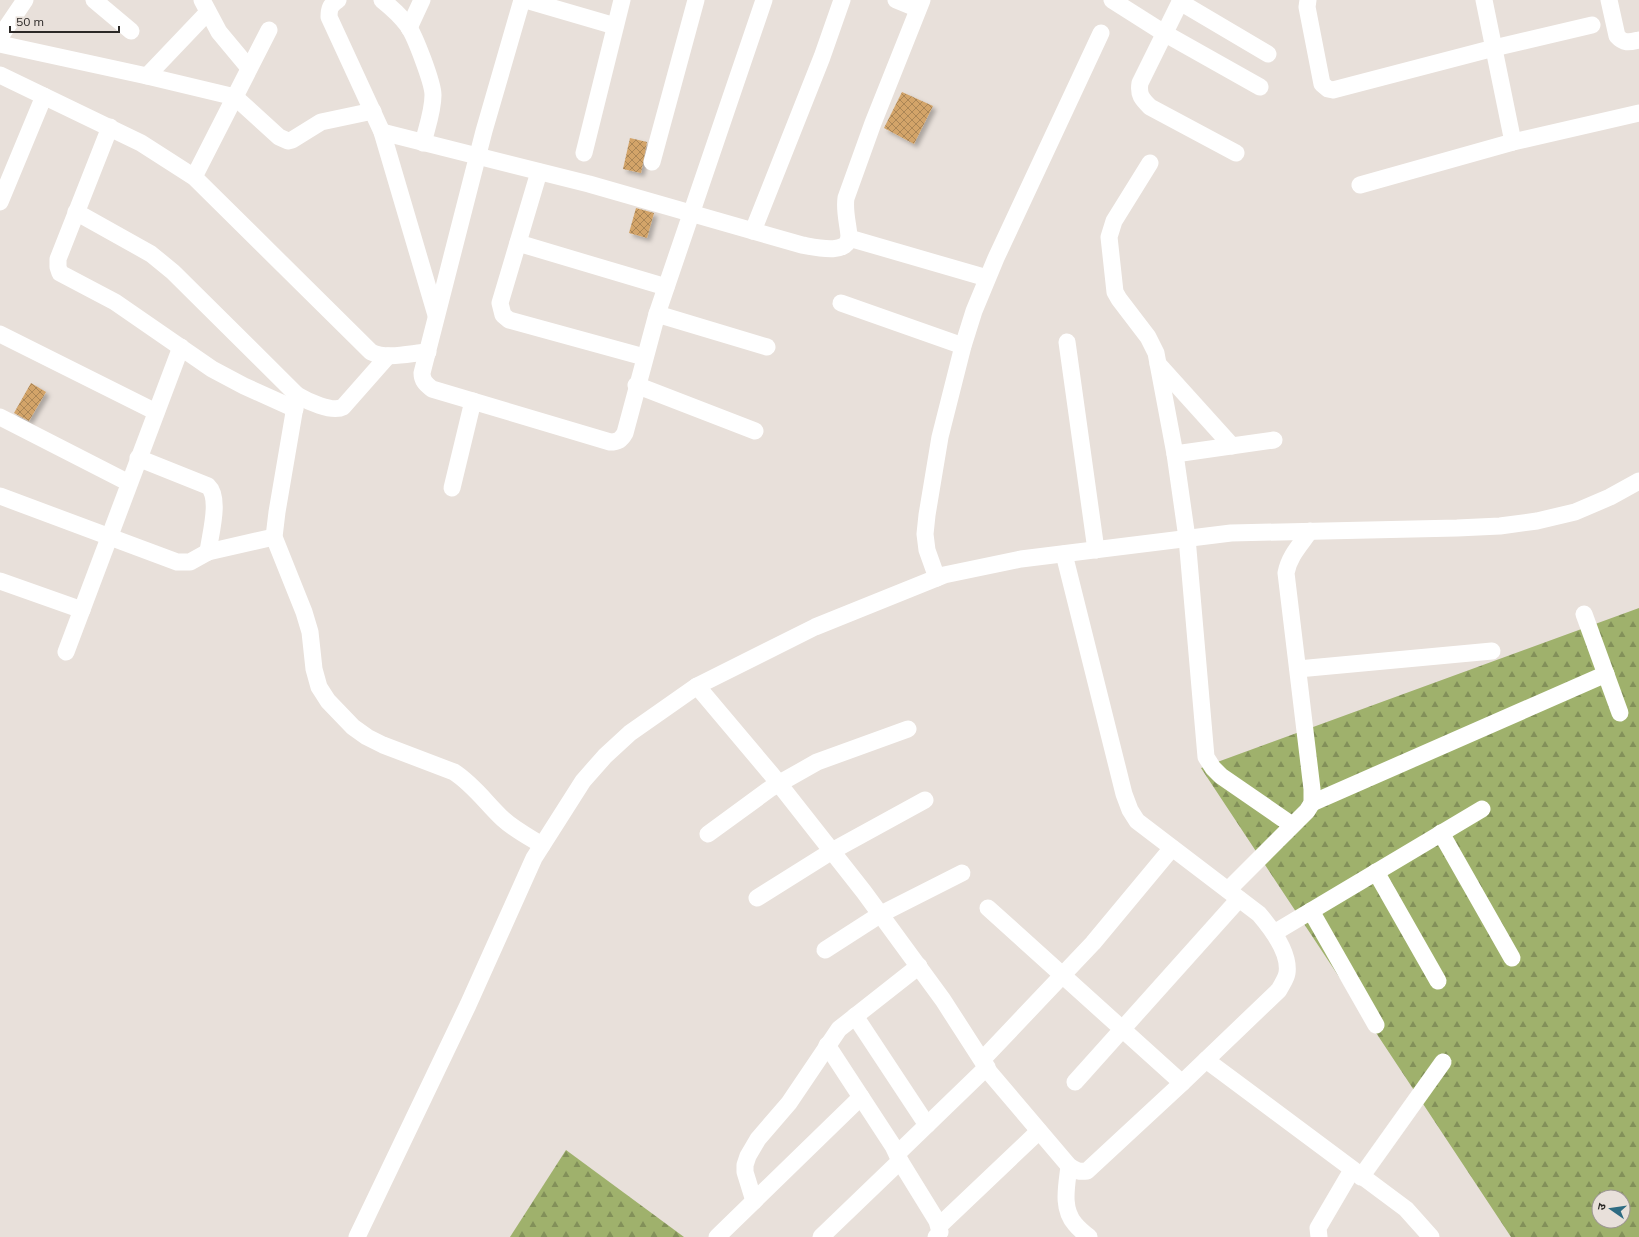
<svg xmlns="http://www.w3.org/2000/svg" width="1639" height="1237" font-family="Mulish,'Noto Sans Devanagari',sans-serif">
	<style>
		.forest { fill: url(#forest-firs); fill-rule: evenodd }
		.building { fill: url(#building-cross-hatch); filter: url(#shadow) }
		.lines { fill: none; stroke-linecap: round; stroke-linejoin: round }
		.minor { stroke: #fff; stroke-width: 17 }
	</style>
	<defs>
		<pattern id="forest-firs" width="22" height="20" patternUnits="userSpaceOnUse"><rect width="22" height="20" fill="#9fb16c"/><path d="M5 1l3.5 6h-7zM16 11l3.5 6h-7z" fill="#829059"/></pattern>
		<pattern id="building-cross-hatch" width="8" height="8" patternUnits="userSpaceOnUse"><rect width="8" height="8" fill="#d3a469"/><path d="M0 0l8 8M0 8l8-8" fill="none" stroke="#ab8656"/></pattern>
		<filter id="shadow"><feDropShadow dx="3.5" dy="3.5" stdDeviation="2" flood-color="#0004"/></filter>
	</defs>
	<rect width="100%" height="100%" fill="#e8e0da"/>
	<!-- forest -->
	<g class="forest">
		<path d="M 1639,608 L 1639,1237 L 1511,1237 L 1201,768 ZM 1599,1197 L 1623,1197 L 1623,1221 L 1599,1221 Z"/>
		<polygon points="566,1150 684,1237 510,1237"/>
	</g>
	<!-- building -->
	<g class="building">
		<polygon points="902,92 933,106 914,144 884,128"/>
		<polygon points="630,138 647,142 641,173 623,169"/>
		<polygon points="636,208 654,213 647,238 629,233"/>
		<polygon points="31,383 46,392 29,421 14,413"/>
	</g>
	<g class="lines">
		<!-- minor -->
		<g class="minor">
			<polyline points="94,0 131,31"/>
			<polyline points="202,0 219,32 249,68"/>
			<path d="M 338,0 C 330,5 329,9 329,17 L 382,132 L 436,315"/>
			<path d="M 382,0 C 392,8 401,16 408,26 C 415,36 433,83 433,95 C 433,111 427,127 423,143"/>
			<path d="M 522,0 L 484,131 L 422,373 C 422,381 426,384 432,389 L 610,442 C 618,442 621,440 625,433 L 657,314 L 764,0"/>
			<polyline points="526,0 615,26"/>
			<polyline points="896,0 918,9"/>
			<polyline points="1112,0 1164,33 1260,87"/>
			<path d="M 1181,0 L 1140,83 C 1138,95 1142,99 1150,107 L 1236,153"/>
			<polyline points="1308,0 1307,7 1322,84 1328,89 1333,90 1494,48 1592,25"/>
			<polyline points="1484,0 1513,142"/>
			<path d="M 1609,0 L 1617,36 C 1624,44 1630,42 1639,40"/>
			<polyline points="1180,2 1268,54"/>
			<polyline points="409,28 422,0"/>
			<polyline points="0,37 25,0"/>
			<polyline points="0,44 147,76 235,97 279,137 288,141 292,140 321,122 373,111"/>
			<path d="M 0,75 L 141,143 L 194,177 L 371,352 C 387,360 411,353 428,352"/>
			<polyline points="147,76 208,12"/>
			<polyline points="110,127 58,259 58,267 60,273 115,302 212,369 244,386 295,409"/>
			<path d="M 382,132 L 589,184 L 802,245 C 814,247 849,256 849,236 C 848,223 844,211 846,198 L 873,123 L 922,0"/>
			<polyline points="584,153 622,0"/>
			<polyline points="652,162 696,0"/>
			<polyline points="1150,163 1114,221 1109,237 1115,292 1119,299 1148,337 1156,353 1175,454 1187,538 1206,757 1213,768 1221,776 1292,825"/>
			<polyline points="539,172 500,303 503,315 509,320 644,357"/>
			<polyline points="194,177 269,30"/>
			<polyline points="1360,185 1513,142 1639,113"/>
			<polyline points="0,202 44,96"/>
			<path d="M 76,212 L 151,254 L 173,272 L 297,395 C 307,401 332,413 343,407 L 388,356"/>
			<polyline points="753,231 822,57 842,0"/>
			<polyline points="849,238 987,278"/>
			<polyline points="518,243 666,287"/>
			<polyline points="841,303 963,346"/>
			<polyline points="657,314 767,347"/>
			<polyline points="0,334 156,412"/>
			<polyline points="1067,342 1096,550"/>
			<polyline points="1158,364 1232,446"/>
			<polyline points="636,385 755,431"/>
			<path d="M 297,395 L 277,512 L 274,537 L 304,612 L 310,632 L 314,669 L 319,687 L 328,701 L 353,727 L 367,737 L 383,745 L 454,772 C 474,785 486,803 503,819 C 515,830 529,837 542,845"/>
			<polyline points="0,417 129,483"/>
			<polyline points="1175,454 1274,440"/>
			<path d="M 138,458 L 208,486 C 221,498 210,535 208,552"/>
			<polyline points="452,488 473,401"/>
			<polyline points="0,496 177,562 190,562 208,552 274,537"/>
			<polyline points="937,578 927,550 925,534 927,515 940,437 963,346 974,311 996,258 1101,33"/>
			<polyline points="0,581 82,610"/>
			<polyline points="1584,614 1620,713"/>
			<polyline points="66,652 181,347"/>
			<polyline points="1298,669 1492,651"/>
			<path d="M 697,686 L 772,775 L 864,892 L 943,1000 L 990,1073 L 1069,1166 C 1076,1171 1079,1172 1087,1171 L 1182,1083 L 1279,990 C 1282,984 1286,979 1287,973 C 1290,953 1271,928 1259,914 L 1137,821 L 1130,810 L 1124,794 L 1064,554"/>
			<polyline points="1312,803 1606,674"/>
			<polyline points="1441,833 1512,958"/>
			<polyline points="708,834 771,788 817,762 908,729"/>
			<polyline points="1376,872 1438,981"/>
			<path d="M 1228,890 L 1307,811 L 1312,803 L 1312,789 L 1286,573 C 1289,556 1301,544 1310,531"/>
			<polyline points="757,898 832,851 925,800"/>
			<polyline points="988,908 1182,1083"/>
			<polyline points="1311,911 1376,1025"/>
			<polyline points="1274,933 1482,809"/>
			<polyline points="825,950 881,914 962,873"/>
			<polyline points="855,1016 927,1125"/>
			<polyline points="827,1045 893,1146 900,1161 937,1221 940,1232 936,1237"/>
			<polyline points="982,1060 1093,943 1172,848"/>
			<polyline points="1206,1060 1406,1209 1431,1237"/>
			<polyline points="1075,1082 1239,899"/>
			<polyline points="897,1154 987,1067"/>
			<path d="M 1069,1166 C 1067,1185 1061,1208 1075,1224 C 1079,1229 1084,1233 1089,1237"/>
			<polyline points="1361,1177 1443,1062"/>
			<polyline points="754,1201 745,1172 745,1165 748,1156 758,1139 789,1103 839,1029 919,966"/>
			<polyline points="939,1226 1039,1131"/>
			<polyline points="357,1237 468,1005 534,858 583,781 605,756 630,733 697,686 815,627 944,575 1021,559 1231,533 1457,528 1500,526 1537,521 1575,512 1610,497 1639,481"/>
			<polyline points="717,1237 861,1097"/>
			<polyline points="821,1237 900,1161"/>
			<polyline points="1319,1237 1318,1228 1352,1170"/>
		</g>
	</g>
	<!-- north arrow -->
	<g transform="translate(1611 1209) rotate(283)"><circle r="19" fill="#e8e0da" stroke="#9c9692"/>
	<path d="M0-3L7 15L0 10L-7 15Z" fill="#2e6b82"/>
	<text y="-6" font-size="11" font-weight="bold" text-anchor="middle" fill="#2b2826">उ</text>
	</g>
	<!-- scale -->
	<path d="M10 26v6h109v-6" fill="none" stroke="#2b2826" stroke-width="2"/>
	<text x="16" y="26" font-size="12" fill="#2b2826" stroke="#e8e0da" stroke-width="3" paint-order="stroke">50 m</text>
</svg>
